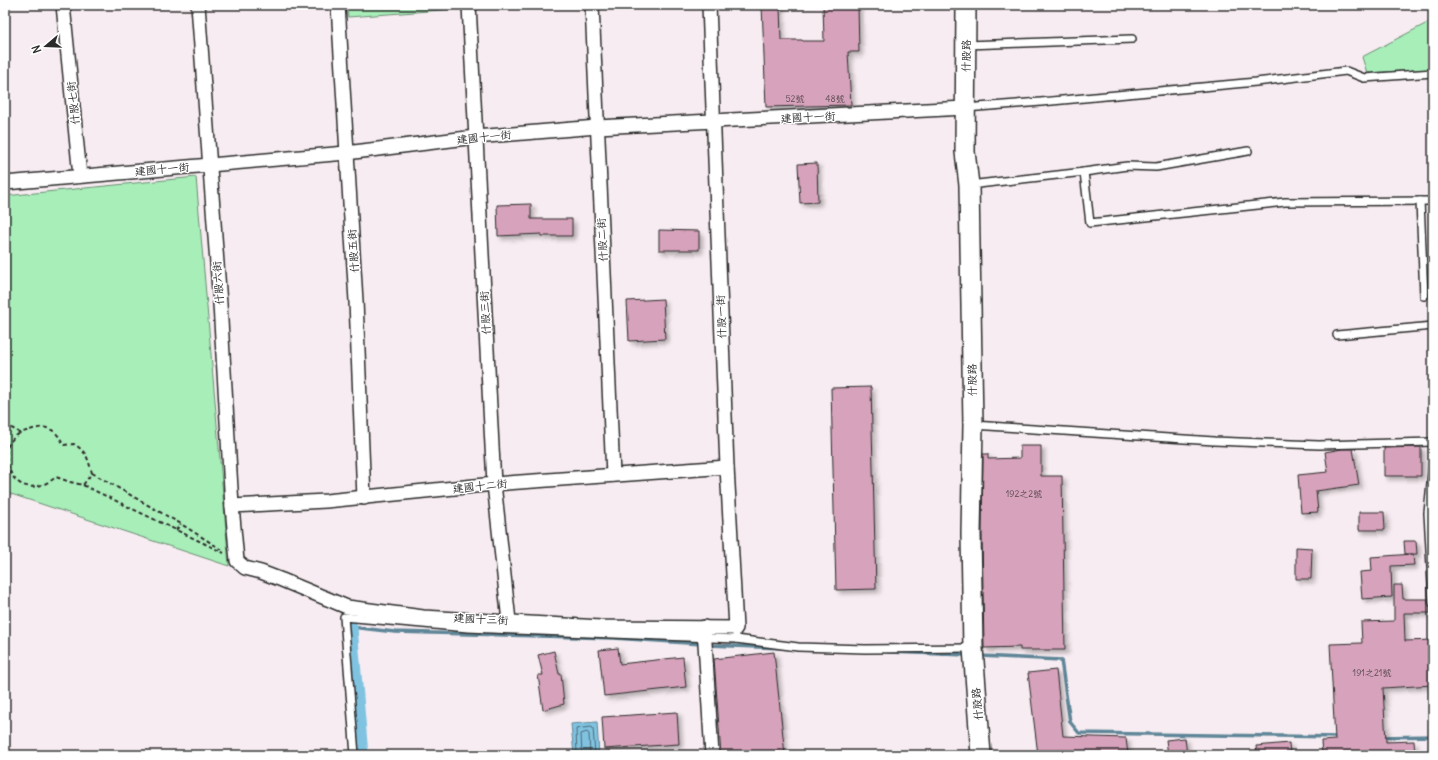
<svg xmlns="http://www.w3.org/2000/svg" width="1438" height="760" font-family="Delius,'LXGW WenKai TC',sans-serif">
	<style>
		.green { fill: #a8eeb9; stroke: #6a8c72 }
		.water { fill: #80c3e1; stroke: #5e8698 }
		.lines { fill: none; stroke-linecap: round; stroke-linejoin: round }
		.shore { stroke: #4d6874; stroke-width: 1 }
		.stream { stroke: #5e8698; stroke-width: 3.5 }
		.canal { stroke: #80c3e1; stroke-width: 13 }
		.building { fill: #d7a2bb; stroke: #2b2b2b; filter: url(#shadow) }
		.lane-casing { stroke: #2b2b2b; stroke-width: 10 }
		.street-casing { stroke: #2b2b2b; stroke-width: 16 }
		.secondary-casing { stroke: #2b2b2b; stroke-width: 22 }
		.path { stroke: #2b2b2b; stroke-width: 2; stroke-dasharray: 4 3; stroke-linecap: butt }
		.lane { stroke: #fff; stroke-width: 7 }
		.street { stroke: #fff; stroke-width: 13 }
		.secondary { stroke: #fff; stroke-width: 19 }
		.labels { text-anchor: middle; stroke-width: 3; stroke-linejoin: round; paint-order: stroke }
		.number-label { font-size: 9px; fill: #56494f }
		.street-label { font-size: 11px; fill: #2b2b2b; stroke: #fff }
	</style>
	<defs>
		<filter id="shadow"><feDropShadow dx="3.5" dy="3.5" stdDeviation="2" flood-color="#0004"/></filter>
	</defs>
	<rect width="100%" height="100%" fill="#f7ecf1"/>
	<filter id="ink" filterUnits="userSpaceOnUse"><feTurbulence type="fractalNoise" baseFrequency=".025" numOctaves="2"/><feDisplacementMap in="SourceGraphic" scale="8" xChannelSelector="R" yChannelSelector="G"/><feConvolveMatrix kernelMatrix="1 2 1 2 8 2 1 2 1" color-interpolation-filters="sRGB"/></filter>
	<g filter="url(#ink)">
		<!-- green -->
		<g class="green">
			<polygon points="347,5 455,5 455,9 348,17"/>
			<polygon points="1433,20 1433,69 1367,73 1362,57"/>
			<polygon points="196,177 229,566 5,492 5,196"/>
		</g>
		<!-- water -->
		<polygon class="water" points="597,722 599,755 574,755 571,724"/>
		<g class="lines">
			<!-- shore -->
			<g class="shore">
				<polyline points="577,755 576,729 591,727 593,728 595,755"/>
				<polyline points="582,755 581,734 587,732 589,734 590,755"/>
			</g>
			<!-- stream -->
			<g class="stream">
				<polyline points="351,627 395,632 614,638 702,644"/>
				<polyline points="708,645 783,648"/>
				<polyline points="888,652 967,655"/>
				<polyline points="980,656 1061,660 1070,722 1079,733 1338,737"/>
				<polyline points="1382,737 1433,736"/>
			</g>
			<!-- canal -->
			<polyline class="canal" points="351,627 362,755"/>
		</g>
		<!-- building -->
		<g class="building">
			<polygon points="762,5 780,5 781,40 802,40 803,41 824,41 823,5 858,5 859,52 848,52 851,105 766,107"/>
			<polygon points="817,163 818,202 800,203 798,164"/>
			<polygon points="531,204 531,219 572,219 572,236 541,236 541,234 498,236 497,205"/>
			<polygon points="659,230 699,231 699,250 659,250"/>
			<polygon points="663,299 665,339 629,341 627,301"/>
			<polygon points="871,387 876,589 836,590 831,388"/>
			<polygon points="1020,446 1041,446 1041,476 1062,476 1065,650 1020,650 1020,647 984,648 982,534 983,454 988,454 988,459 1020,458"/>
			<polygon points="1421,447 1421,476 1384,476 1384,448"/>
			<polygon points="1342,449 1353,449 1359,485 1316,491 1318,512 1301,513 1298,475 1328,472 1325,452"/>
			<polygon points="1359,512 1384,512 1385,530 1359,530"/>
			<polygon points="1404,541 1416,541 1417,554 1405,554"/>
			<polygon points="1296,547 1312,548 1311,579 1296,579"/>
			<polygon points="1413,554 1414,565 1391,566 1392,597 1362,599 1360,572 1372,571 1371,557"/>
			<polygon points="1394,585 1402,585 1403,599 1428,599 1428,604 1430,607 1430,613 1404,613 1405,641 1433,640 1433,685 1383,688 1386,742 1414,741 1415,755 1322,755 1321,741 1335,740 1330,644 1362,643 1361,622 1394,621"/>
			<polygon points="618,648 620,664 683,657 686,687 604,696 599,650"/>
			<polygon points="554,651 559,674 561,674 564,704 543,710 538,675 543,675 538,655"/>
			<polygon points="774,652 785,755 721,755 714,659"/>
			<polygon points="1056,670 1063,736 1126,738 1128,755 1038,755 1028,673"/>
			<polygon points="677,712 679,744 604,749 602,717"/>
			<polygon points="1185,738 1187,755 1168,755 1166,740"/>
			<polygon points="1289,743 1290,755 1257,755 1256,746"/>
		</g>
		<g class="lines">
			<!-- lane casing -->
			<g class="lane-casing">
				<g id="lane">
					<polyline points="966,45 1132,39"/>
					<polyline points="965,108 1041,102 1256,82 1346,71 1364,78 1433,73"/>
					<polyline points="1084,172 1090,223 1285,202 1433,201"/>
					<polyline points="969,185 1084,172 1127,166 1156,167 1248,151"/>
					<polyline points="1420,201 1424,296"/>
					<polyline points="1337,335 1433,326"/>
					<polyline points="973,425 1214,441 1319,445 1433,442"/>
					<polyline points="1433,463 1428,513 1433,603"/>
					<polyline points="736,634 736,639 798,647 865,649 972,648"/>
					<polyline points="355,755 344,617 468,628 736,639"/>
				</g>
			</g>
			<!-- street casing -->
			<g class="street-casing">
				<g id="street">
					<polyline points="63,5 80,176"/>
					<polyline points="198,5 220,304 232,506 237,561 245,568 261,572 282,580 347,607 423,617 601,627 736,628 727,467 709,5"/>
					<polyline points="338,5 356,301 364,498"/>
					<polyline points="469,5 494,484 509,621"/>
					<polyline points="592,5 613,475"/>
					<polyline points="5,183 346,153 475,137 597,127 965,108"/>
					<polyline points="232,506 326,501 494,484 727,467"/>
					<polyline points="704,627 712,755"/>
				</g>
			</g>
			<!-- secondary casing -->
			<g class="secondary-casing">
				<polyline id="secondary" points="966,5 965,152 969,185 973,425 971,534 973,648 981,755"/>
			</g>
			<!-- path -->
			<g class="path">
				<path d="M 5,424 L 20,433 C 42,426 52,422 64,445 L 74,444 C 87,452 88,459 92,473 L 83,485 L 70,482 L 56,477 C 36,493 13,490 7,462 C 6,455 6,447 11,441 C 13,438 17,435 20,433"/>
				<polyline points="92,473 181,524 224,551"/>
				<polyline points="83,485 224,553"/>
				<polyline points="176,530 181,524"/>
			</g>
			<!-- lane -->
			<use href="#lane" class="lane"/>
			<!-- street -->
			<use href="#street" class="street"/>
			<!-- secondary -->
			<use href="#secondary" class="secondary"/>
		</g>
	</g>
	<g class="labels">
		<!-- number labels -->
		<g class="number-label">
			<text x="795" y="102">52號</text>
			<text x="835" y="102">48號</text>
			<text x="1024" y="497">192之2號</text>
			<text x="1372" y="676">191之21號</text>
		</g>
		<!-- street labels -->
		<g class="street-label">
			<text transform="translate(966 56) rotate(-89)" y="4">什股路</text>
			<text transform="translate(73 103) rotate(-96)" y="4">什股七街</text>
			<text transform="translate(808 117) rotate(-3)" y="4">建國十一街</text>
			<text transform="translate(484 137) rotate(-6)" y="4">建國十一街</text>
			<text transform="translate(162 169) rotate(-5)" y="4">建國十一街</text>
			<text transform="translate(602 240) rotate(-93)" y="4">什股二街</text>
			<text transform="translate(353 251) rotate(-94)" y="4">什股五街</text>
			<text transform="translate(218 283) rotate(-94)" y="4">什股六街</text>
			<text transform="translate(485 313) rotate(-93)" y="4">什股三街</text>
			<text transform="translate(721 317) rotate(-92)" y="4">什股一街</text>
			<text transform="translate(972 380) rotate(-91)" y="4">什股路</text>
			<text transform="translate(480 486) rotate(-6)" y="4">建國十二街</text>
			<text transform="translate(481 619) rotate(3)" y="4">建國十三街</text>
			<text transform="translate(977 704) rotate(-95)" y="4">什股路</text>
		</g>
	</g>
	<!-- margin -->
	<rect width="1438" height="760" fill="none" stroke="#fff" stroke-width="20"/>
	<rect x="10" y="10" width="1418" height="740" fill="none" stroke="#2b2b2b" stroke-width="1.5" filter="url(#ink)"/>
	<!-- north arrow -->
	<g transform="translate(46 46) rotate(251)" stroke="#ffffff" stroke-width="3" paint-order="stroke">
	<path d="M0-3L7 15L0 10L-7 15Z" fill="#2b2b2b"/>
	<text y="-6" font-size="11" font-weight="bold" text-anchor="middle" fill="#2b2b2b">N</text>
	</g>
</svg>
